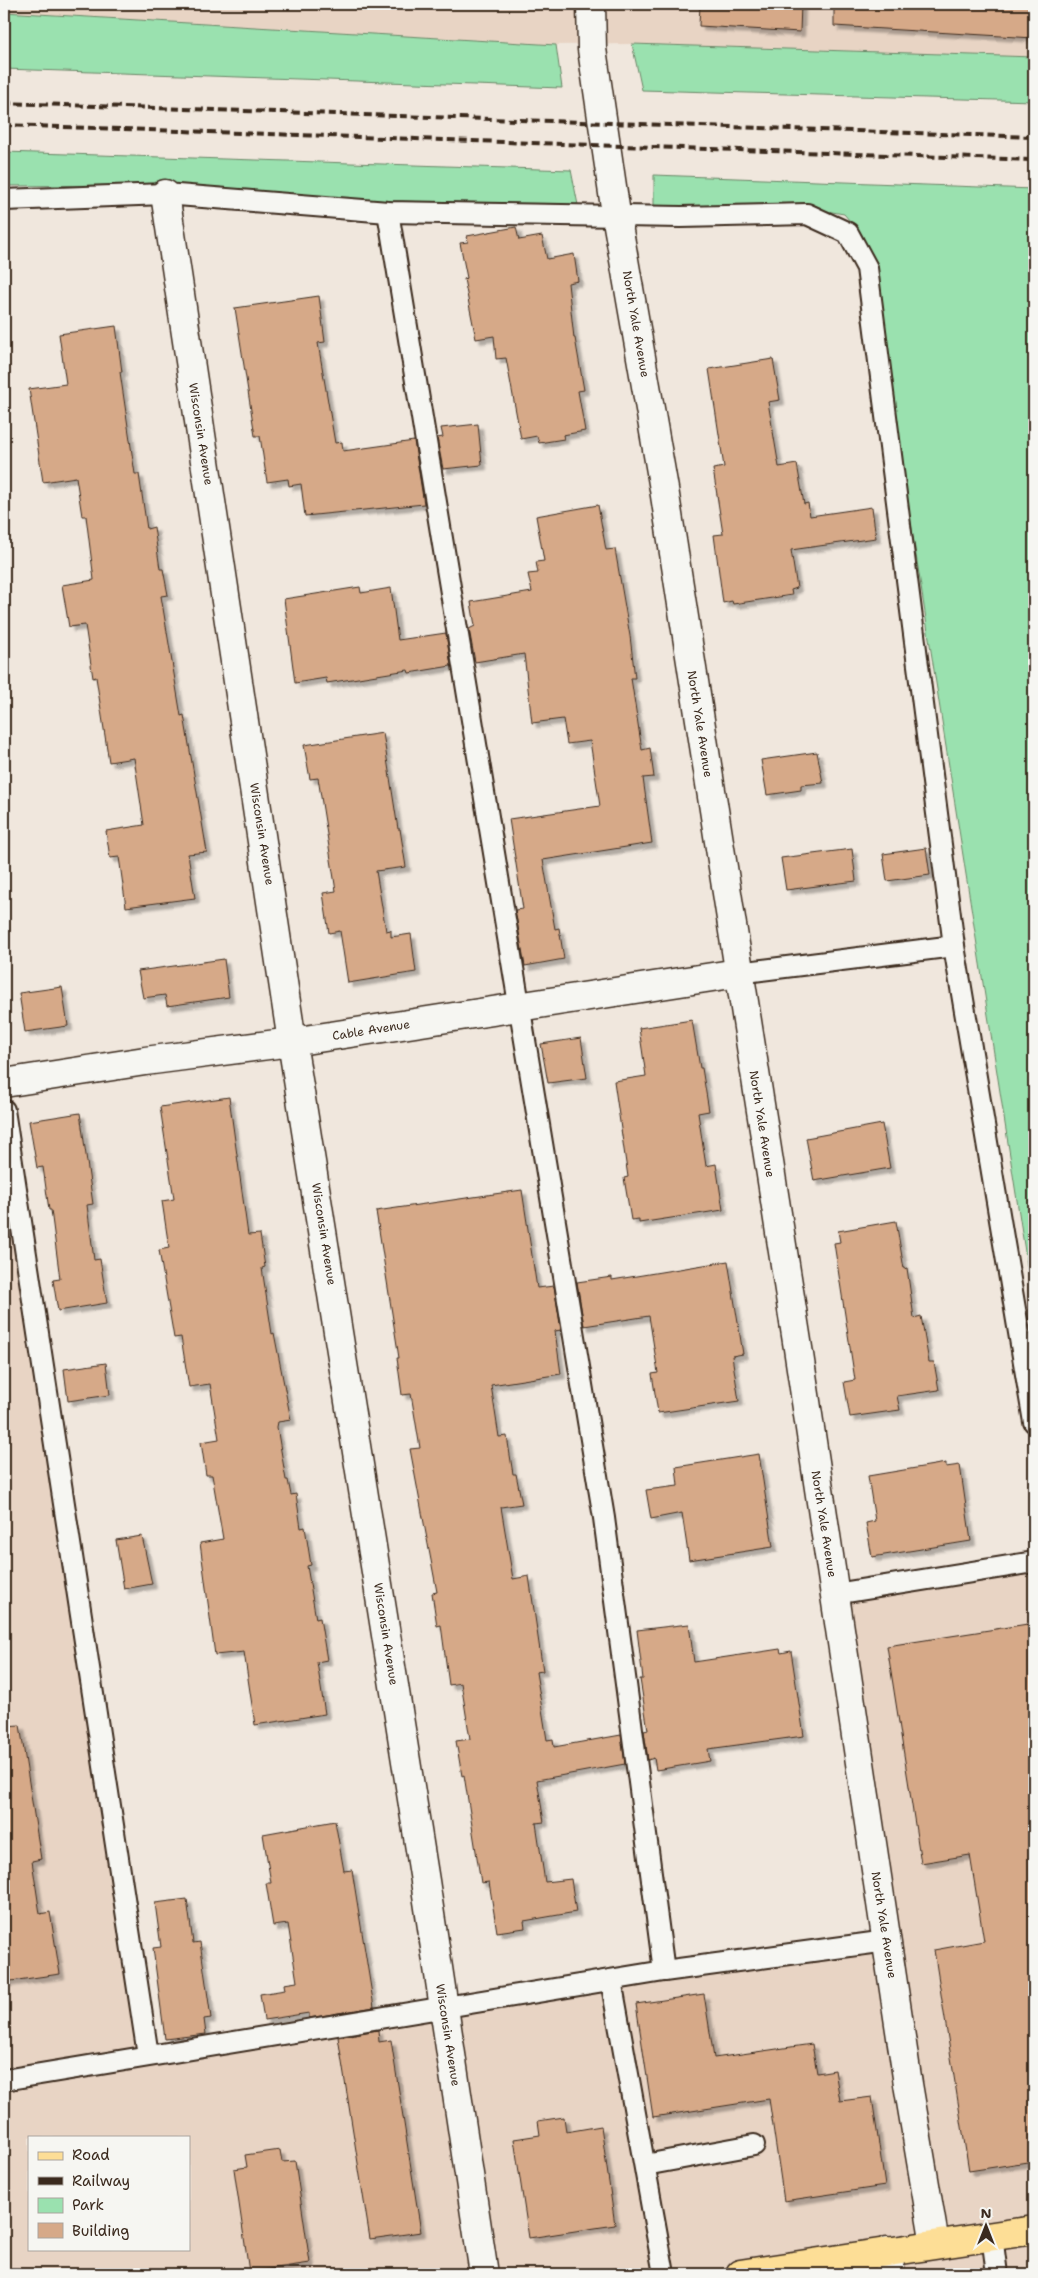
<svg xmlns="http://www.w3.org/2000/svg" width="1038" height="2278" font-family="'Shantell Sans',sans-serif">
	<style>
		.built { fill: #e8d4c4; fill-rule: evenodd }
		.green { fill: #9ae1af; stroke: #6a8666 }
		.building { fill: #d6a988; stroke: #3b2a1e; filter: url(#shadow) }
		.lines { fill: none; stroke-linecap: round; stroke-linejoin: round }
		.service-casing { stroke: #3b2a1e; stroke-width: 24 }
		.minor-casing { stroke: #3b2a1e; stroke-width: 31 }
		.primary-casing { stroke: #3b2a1e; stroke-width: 31 }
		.service { stroke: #f6f6f2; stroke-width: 20 }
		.minor { stroke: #f6f6f2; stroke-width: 28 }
		.primary { stroke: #fdde96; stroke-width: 28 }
		.rail { stroke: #3b2a1e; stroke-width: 4; stroke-dasharray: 8 4; stroke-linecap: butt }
		.labels { text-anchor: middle; stroke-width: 4; stroke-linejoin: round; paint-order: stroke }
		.street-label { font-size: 12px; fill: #3b2a1e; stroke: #f6f6f2 }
	</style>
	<defs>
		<filter id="shadow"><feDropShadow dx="4.5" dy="4.5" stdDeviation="1" flood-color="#0004"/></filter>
	</defs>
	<rect width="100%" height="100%" fill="#f0e7dd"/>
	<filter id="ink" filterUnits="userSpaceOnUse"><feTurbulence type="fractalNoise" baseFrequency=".02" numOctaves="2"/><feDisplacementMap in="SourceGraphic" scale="10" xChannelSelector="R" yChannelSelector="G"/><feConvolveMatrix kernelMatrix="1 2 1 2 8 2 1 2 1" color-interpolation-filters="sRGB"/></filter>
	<g filter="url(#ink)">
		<!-- built -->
		<g class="built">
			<polygon points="4,4 1034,4 1034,57 632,44 556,45 4,12"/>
			<path d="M 4,1110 L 148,2055 L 886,1941 L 835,1594 L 1034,1562 L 1034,2274 L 4,2274 ZM 29,2137 L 189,2137 L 189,2249 L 29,2249 Z"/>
		</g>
		<!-- green -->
		<g class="green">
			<polygon points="4,12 556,45 562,88 4,69"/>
			<polygon points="632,44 1034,57 1034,101 642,90"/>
			<polygon points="4,152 571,170 578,205 391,201 131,185 4,186"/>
			<polygon points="654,175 1034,189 1034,1309 888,376 877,272 862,235 844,214 797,206 654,206"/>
		</g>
		<!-- building -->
		<g class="building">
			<polygon points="700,4 801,4 800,32 699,26"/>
			<polygon points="834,4 1034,4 1034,38 834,26"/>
			<polygon points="516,227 519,240 542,236 547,259 574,254 578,281 568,283 574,338 575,338 584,390 578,391 585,431 563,435 564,439 539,443 537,436 521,439 506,358 496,359 494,336 476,339 464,279 467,278 460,243 468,242 467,236"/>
			<polygon points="319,296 325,342 318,343 335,443 342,442 343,451 414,441 424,504 305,516 301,484 289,486 288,479 267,482 260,436 255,436 235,308"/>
			<polygon points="116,326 122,372 120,372 135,474 139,474 147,529 154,527 160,569 163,569 168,595 161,596 181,716 184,715 207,852 188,854 195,898 126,907 119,857 110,858 106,831 144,825 134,758 109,762 96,677 93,678 85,625 69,627 62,585 94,580 86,516 82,516 76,477 43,482 29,389 66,384 59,334"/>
			<polygon points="773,359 780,400 768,402 779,467 797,464 804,504 808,503 810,516 872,507 876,538 791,550 797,588 791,590 792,595 733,604 732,601 723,603 714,535 723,534 713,469 724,467 709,369"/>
			<polygon points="478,424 482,465 443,469 437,438 443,437 441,428"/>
			<polygon points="598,505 606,550 615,549 630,636 635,678 631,678 642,750 650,748 654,777 643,778 652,843 543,860 555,929 559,928 564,959 525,966 515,910 523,909 509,819 600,806 590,741 567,744 563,719 532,723 524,654 475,662 469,629 475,626 471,602 532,592 528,574 538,573 536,562 544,561 536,516"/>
			<polygon points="360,587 361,593 391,588 398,640 446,633 451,666 409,673 408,670 327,683 326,678 295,683 284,599"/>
			<polygon points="383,733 398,829 400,829 406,867 376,871 386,931 391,930 391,937 411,934 416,972 348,983 340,931 329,933 323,893 336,891 318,778 310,779 304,745"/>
			<polygon points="817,752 823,783 801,785 801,790 767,795 761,760"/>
			<polygon points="926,848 930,875 887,881 883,854"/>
			<polygon points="852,849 856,881 786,890 781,858"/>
			<polygon points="224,959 229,997 167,1006 165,995 143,998 138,971"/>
			<polygon points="62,987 68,1026 25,1032 19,993"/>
			<polygon points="692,1020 700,1068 702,1068 709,1111 698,1113 706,1166 716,1164 723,1210 639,1223 639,1219 631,1220 624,1178 628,1177 614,1081 646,1076 639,1028"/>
			<polygon points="581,1038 587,1078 548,1083 541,1044"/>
			<polygon points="229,1097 248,1235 260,1234 265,1267 262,1268 272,1334 274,1333 291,1420 278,1422 277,1427 286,1480 288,1480 291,1495 296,1494 301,1528 305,1527 311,1565 307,1566 316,1619 320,1618 327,1660 317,1662 325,1714 255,1725 244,1652 215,1655 200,1543 223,1539 212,1475 206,1475 201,1442 219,1439 210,1384 189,1387 181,1337 174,1338 159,1250 169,1248 162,1201 174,1199 160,1107"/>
			<polygon points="80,1113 93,1204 87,1205 94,1260 100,1259 107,1303 58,1311 53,1280 60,1279 51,1210 49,1210 43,1167 37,1168 29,1121"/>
			<polygon points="882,1124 890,1168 814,1181 806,1138"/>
			<polygon points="522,1190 537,1288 554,1286 561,1330 555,1331 561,1374 491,1385 499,1437 507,1436 513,1474 516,1474 522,1504 501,1507 513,1579 529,1576 543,1671 536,1672 547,1740 553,1739 554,1747 621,1735 625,1764 537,1780 544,1822 536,1823 545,1882 571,1879 576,1912 524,1921 525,1928 497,1932 489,1882 481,1883 464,1775 462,1776 456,1741 470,1739 461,1683 449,1685 441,1625 437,1626 432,1593 437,1592 410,1449 420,1448 411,1394 402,1395 397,1358 399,1358 376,1211"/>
			<polygon points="896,1221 904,1269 907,1268 914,1318 921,1316 929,1362 934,1362 939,1390 897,1396 900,1410 850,1417 844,1382 855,1380 834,1243 840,1242 838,1231"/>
			<polygon points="728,1261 743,1354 732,1356 739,1401 658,1413 652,1374 658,1373 649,1316 584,1326 577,1282 612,1277 612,1280"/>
			<polygon points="106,1363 110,1395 68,1401 64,1369"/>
			<polygon points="759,1454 773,1547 689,1560 682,1513 651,1519 646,1490 678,1486 676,1467"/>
			<polygon points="946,1463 946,1467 960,1465 971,1541 872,1557 866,1523 875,1521 868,1476"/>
			<polygon points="142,1536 152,1584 124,1589 116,1540"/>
			<polygon points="1034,1623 1034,2161 969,2171 934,1950 984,1941 970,1855 921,1863 887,1646"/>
			<polygon points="689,1624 694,1662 780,1649 781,1653 791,1651 804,1736 708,1749 710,1761 656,1770 654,1758 648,1760 644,1731 648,1730 640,1679 643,1679 637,1630"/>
			<polygon points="20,1725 41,1859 32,1861 40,1914 50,1912 60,1974 4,1982 4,1726"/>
			<polygon points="335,1821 344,1871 352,1870 374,2007 309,2018 309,2013 264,2020 260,1994 285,1990 284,1984 297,1982 288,1924 273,1926 266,1883 271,1883 263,1834"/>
			<polygon points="187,1899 193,1943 200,1942 211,2018 204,2019 206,2034 165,2039 153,1948 161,1947 155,1903"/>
			<polygon points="704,1994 714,2058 812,2044 817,2073 835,2070 840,2101 872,2097 885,2186 784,2201 769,2099 653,2117 636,2004"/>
			<polygon points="378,2030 379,2042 391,2040 421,2232 370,2239 338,2037"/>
			<polygon points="564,2117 566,2132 601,2126 615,2225 529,2238 514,2139 540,2135 538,2121"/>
			<polygon points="280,2150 282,2162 295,2161 310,2263 249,2272 234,2169 247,2167 245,2155"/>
		</g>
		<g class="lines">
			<!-- service casing -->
			<g class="service-casing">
				<g id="service">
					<polyline points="4,200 165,194 388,212 681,217 807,214 848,233 867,268 954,946 1034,1422"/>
					<polyline points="388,212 604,1518 664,1971"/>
					<polyline points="738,973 954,946"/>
					<polyline points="4,1110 148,2055"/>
					<polyline points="835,1594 1034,1562"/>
					<polyline points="611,1980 664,2274"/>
					<polyline points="4,2080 664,1971 887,1941"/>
					<polyline points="645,2165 754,2145"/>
					<polyline points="992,2236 997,2274"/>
				</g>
			</g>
			<!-- minor casing -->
			<g class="minor-casing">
				<g id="minor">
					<polyline points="591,4 592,49 616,214 664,489 798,1348 908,2084 935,2244"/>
					<polyline points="165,194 292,1042 425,1881 484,2274"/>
					<polyline points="4,1083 145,1061 292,1042 738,973"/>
					<polyline points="887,2251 891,2274"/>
				</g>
			</g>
			<!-- primary casing -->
			<g class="primary-casing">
				<polyline id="primary" points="740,2274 1034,2230"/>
			</g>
			<!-- service -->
			<use href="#service" class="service"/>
			<!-- minor -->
			<use href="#minor" class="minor"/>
			<!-- primary -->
			<use href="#primary" class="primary"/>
			<!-- rail -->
			<g class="rail">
				<polyline points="4,103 1034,137"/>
				<polyline points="4,125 1034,160"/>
			</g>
		</g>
	</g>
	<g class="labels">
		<!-- street labels -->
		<g class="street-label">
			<text transform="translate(636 324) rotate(80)" y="4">North Yale Avenue</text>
			<text transform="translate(201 434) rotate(81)" y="4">Wisconsin Avenue</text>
			<text transform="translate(700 724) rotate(81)" y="4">North Yale Avenue</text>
			<text transform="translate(262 834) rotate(81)" y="4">Wisconsin Avenue</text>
			<text transform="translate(371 1030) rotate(-9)" y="4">Cable Avenue</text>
			<text transform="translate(762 1124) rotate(81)" y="4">North Yale Avenue</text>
			<text transform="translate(324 1234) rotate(81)" y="4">Wisconsin Avenue</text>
			<text transform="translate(824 1524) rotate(81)" y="4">North Yale Avenue</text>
			<text transform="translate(386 1634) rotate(81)" y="4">Wisconsin Avenue</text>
			<text transform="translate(884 1925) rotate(81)" y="4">North Yale Avenue</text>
			<text transform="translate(448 2035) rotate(81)" y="4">Wisconsin Avenue</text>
		</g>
	</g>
	<!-- margin -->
	<rect width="1038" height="2278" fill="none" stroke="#f6f6f2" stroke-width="20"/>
	<rect x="10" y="10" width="1018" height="2258" fill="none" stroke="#3b2a1e" stroke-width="2" filter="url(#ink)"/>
	<!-- legend -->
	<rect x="28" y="2136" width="162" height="115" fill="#f6f6f2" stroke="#aba49d"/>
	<rect x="38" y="2152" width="25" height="8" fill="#fdde96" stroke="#aba49d"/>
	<text x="72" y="2160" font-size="15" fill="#3b2a1e">Road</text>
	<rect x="38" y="2177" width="25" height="8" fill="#3b2a1e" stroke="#aba49d"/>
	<text x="72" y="2186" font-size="15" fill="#3b2a1e">Railway</text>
	<rect x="38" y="2198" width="25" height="15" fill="#9ae1af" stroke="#aba49d"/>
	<text x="72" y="2210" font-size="15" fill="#3b2a1e">Park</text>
	<rect x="38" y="2223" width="25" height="15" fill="#d6a988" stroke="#aba49d"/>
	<text x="72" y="2236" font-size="15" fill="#3b2a1e">Building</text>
	<!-- north arrow -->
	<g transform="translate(986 2226)" stroke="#f6f6f2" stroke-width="4" paint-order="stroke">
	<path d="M0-4L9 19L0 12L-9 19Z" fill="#3b2a1e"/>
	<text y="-8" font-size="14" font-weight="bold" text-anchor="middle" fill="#3b2a1e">N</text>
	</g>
</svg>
